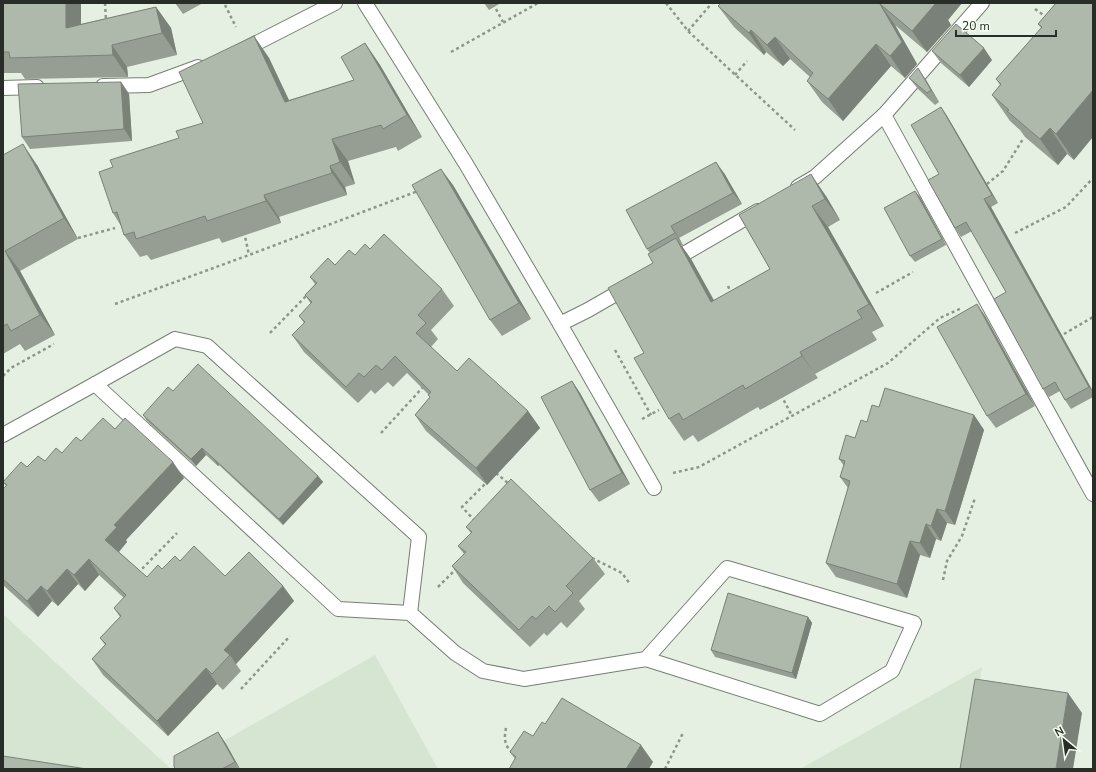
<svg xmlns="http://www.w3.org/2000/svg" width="1096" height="772" font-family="'Nunito Sans',sans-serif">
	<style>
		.built { fill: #d5e5d1 }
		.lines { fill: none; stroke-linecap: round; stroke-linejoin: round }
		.service-casing { stroke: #767f73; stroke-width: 16 }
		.path { stroke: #8e968c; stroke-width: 2.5; stroke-dasharray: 3 3; stroke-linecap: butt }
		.service { stroke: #fff; stroke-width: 14 }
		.wall { fill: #969e93 }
		.shaded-wall { fill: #7a8178 }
		.building { fill: #aeb8ab; stroke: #7a8178 }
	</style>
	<rect width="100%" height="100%" fill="#e5f0e2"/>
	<!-- built -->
	<g class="built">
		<polygon points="3,614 171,769 3,769"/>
		<polygon points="375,655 438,769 174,769"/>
		<polygon points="982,667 966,769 800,769"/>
	</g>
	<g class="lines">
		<!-- service casing -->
		<g class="service-casing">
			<g id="service">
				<polyline points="365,3 466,164 560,324 654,488"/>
				<polyline points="241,51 335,3"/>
				<polyline points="103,86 149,85 198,67"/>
				<polyline points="3,88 37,87"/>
				<polyline points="884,115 1093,494"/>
				<polyline points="798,187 815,177 884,115 982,3"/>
				<polyline points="670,262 758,211"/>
				<polyline points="560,324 588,310 628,287"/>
				<polyline points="95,384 338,609 410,613 455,653 483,671 524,679 646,659 727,568 914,623 892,671 820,714 646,659"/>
				<polyline points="3,435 95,384 175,339 207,346 419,537 410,613"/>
			</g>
		</g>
		<!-- path -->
		<g class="path">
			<polyline points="105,3 106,20"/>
			<polyline points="666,3 688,31 795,130"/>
			<polyline points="225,5 236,27"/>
			<polyline points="496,9 503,22"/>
			<polyline points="1035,9 1046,17"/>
			<polyline points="688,31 712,3"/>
			<polyline points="451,52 538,3"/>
			<polyline points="735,75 747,61"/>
			<polyline points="987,184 1003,171 1023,139"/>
			<polyline points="244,232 249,255"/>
			<polyline points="1015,233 1066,207 1093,178"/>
			<polyline points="78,238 115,228"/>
			<polyline points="728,286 731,293"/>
			<polyline points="876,293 913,272"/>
			<polyline points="115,304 249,255 418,191"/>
			<polyline points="270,333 308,294"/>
			<polyline points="1064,334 1093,317"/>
			<polyline points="615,350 651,415"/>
			<polyline points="3,376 11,368 54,344"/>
			<polyline points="781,395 792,416"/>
			<polyline points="642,419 659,410"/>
			<polyline points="381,433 424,386"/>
			<polyline points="496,473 509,484"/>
			<polyline points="673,473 699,467 888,363 940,318 962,308"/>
			<polyline points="475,521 462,507 487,482"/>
			<polyline points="592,558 622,573 630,584"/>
			<polyline points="138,573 177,533"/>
			<polyline points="943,580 947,561 962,536 975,498"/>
			<polyline points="438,587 457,568"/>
			<polyline points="241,689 290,636"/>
			<path d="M 506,728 C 504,738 504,746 513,753"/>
			<polyline points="665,769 683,733"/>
		</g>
		<!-- service -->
		<use href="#service" class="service"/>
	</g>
	<!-- wall -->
	<g class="wall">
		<polygon points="3,3 81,3 81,24 156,7 171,28 177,55 127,67 128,77 25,79 21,73 3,73"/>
		<polygon points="175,3 203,3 183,14"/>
		<polygon points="484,3 501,3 489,10"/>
		<polygon points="962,3 948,20 951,25 927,52 895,25 917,64 905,78 891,66 843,121 822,102 807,81 810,77 790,59 783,66 766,52 764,55 734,27 718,6"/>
		<polygon points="1056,3 1074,160 1067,154 1058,165 1025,137 1020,130 1010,121 992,95 1000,85 996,79 1041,28 1038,24"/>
		<polygon points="254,36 269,58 289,100 354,80 365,43 380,65 422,137 398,151 396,147 348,161 355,184 345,187 347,195 279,217 281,223 222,243 219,238 151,260 147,255 140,257 124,235 121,226 113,213 113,167 179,138 203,123"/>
		<polygon points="932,51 992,60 969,87 941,63"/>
		<polygon points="909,78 926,80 939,102 935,105 918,89"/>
		<polygon points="121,82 129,94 132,141 30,149 22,137"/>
		<polygon points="941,107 947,116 998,203 991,207 1093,391 1093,397 1071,409 1065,400 1060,391 1049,397 1043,389 1006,292 972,231 961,237 955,228 939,174"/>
		<polygon points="3,155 37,165 78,239 20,271 55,335 25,351 20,344 3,354"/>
		<polygon points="724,173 742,204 679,238 683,245 681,245 691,259 714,300 770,269 739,215 826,196 840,220 828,227 884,326 872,332 877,340 815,374 818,378 760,410 758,407 698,442 693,435 684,441 669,419 644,353 653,263 650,253 647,249"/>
		<polygon points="453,185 531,319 502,336 490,320"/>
		<polygon points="920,197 946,245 915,262 910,256"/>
		<polygon points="370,249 442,289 454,306 431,330 438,339 431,347 457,371 528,411 540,428 487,485 426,431 415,415 430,397 428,395 429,395 407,373 393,387 388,382 375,394 371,390 358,403 304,352 292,335 304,323 299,316 311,304 305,295 315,284 310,277 355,255"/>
		<polygon points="977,304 985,316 1035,406 996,428 987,416"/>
		<polygon points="572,381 580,393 630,484 599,502 590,490"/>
		<polygon points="173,391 318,476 323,482 283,525 219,465 218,466 206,455 196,466 147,421 143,415"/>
		<polygon points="879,407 974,415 984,430 955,525 947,523 941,541 936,539 930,558 920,555 907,598 836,577 826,563 848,488 840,477 844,466 839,459 867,422"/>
		<polygon points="115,429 184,478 126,540 127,542 119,552 147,577 180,561 225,576 283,586 294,601 236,664 241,671 223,690 217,684 168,736 103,675 92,659 105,645 100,638 120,617 114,608 124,598 99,575 85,591 78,584 58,606 52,601 38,617 3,585 3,489 6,486 3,482 27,467 45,461 62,453 81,441"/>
		<polygon points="466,527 593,558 605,574 579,601 585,609 567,628 561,622 547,636 544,633 530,647 463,583 452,566 464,554 458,546 471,533"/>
		<polygon points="808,617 812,623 796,679 715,657 711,650"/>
		<polygon points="545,724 653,762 515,759 510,752 533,736"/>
		<polygon points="218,732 226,744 240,769 176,769"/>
	</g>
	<!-- shaded-wall -->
	<g class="shaded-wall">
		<polygon points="66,3 81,3 81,49 66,28"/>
		<polygon points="934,3 962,3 948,20 951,25 927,52 912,31"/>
		<polygon points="880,4 895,25 917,64 905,78 890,56"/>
		<polygon points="156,7 171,28 177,55 162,33"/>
		<polygon points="751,30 766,52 764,55 749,33"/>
		<polygon points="254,36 269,58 300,124 285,102"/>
		<polygon points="775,37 790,59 783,66 767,45"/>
		<polygon points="365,43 380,65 422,137 407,115"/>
		<polygon points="876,44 891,66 843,121 828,99"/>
		<polygon points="112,45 127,67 128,77 113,55"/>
		<polygon points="984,48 992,60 969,87 960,75"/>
		<polygon points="918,68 926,80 939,102 931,90"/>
		<polygon points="121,82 129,94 132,141 124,129"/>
		<polygon points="1093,90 1093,137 1074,160 1056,134"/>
		<polygon points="941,107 947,116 998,203 992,195"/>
		<polygon points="1050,128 1067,154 1058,165 1040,139"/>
		<polygon points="332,139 348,161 355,184 340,162"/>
		<polygon points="23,144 37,165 78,239 64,218"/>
		<polygon points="716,162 724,173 742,204 733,193"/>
		<polygon points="330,166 345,187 347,195 332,173"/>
		<polygon points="441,169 453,185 531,319 519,303"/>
		<polygon points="811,174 826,196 840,220 825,199"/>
		<polygon points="915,191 920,197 946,245 942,239"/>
		<polygon points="264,195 279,217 281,223 266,201"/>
		<polygon points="984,199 991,207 1093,392 1089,387"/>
		<polygon points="812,206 828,227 884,326 869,304"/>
		<polygon points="671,226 679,238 683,245 675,233"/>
		<polygon points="676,238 691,259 726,323 711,302"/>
		<polygon points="5,251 20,271 55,335 40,315"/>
		<polygon points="977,304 985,316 1035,406 1026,394"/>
		<polygon points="800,352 815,374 818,378 802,356"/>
		<polygon points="572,381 580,393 630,484 622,473"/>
		<polygon points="528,411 540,428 487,485 476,468"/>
		<polygon points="974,415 984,430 955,525 945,511"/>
		<polygon points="202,448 206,455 196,466 191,459"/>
		<polygon points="214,459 219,465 218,466"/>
		<polygon points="173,462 184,478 126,540 127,542 116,555 105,540 114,525"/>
		<polygon points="318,476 323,482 283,525 279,519"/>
		<polygon points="937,509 947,523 941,541 931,526"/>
		<polygon points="926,524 936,539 930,558 920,543"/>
		<polygon points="910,541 920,555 907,598 897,584"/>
		<polygon points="89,559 99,575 85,591 74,575"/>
		<polygon points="67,569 78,584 58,606 47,591"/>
		<polygon points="41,586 52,601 38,617 27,601"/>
		<polygon points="283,586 294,601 236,664 230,655 224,650"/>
		<polygon points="808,617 812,623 796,679 792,673"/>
		<polygon points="206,668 217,684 168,736 157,721"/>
		<polygon points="1068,693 1082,713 1073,769 1056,769"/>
		<polygon points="218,732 226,744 240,769 235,762"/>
		<polygon points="641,745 653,762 649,769 626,769"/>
	</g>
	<!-- building -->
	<g class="building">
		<polygon points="3,3 66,3 66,28 156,7 162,33 112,45 113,55 10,58 9,52 3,52"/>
		<polygon points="721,3 936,3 912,31 880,4 902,42 890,56 876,44 828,99 807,81 813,73 775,37 767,45 751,30 749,33 718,6"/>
		<polygon points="1056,3 1093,3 1093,90 1056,134 1050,128 1040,139 1007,111 1009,110 992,95 1001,84 996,79 1042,27 1038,24"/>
		<polygon points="956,24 984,48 960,75 932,51"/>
		<polygon points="254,36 285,102 354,80 341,57 365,43 407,115 383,129 381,125 332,139 340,162 330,166 332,173 264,195 266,201 207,221 205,216 136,239 134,232 124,235 117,212 113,213 99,172 113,167 110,160 179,138 176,131 203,123 179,72"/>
		<polygon points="918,68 931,90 927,93 909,78"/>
		<polygon points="121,82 124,129 22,137 18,84"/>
		<polygon points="941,107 992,195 984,199 1089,387 1065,400 1055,382 1043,389 994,299 1006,292 966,222 955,228 928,180 939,174 911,125"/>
		<polygon points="23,144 64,218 5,251 40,315 11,331 7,324 3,326 3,155"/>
		<polygon points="716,162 733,193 671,226 675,233 647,249 626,210"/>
		<polygon points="441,169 519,303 490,320 412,185"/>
		<polygon points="811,174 825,199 812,206 869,304 857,311 862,318 800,352 802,356 745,389 743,385 683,420 679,413 669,419 634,358 644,353 608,288 653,263 648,254 676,238 711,302 770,269 739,215"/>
		<polygon points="915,191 942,239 910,256 884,208"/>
		<polygon points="384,234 442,289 418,315 426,323 416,333 457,371 469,358 528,411 476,468 415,415 430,397 428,395 431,392 395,356 382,370 376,365 364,377 359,373 346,387 292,335 305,322 299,316 312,302 305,295 317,283 310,277 328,258 335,265 349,250 355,255 365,244 370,249"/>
		<polygon points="977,304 1026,394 987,416 937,327"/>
		<polygon points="198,364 318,476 279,519 214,459 202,448 191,459 143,415 168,387 173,391"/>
		<polygon points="572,381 622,473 590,490 541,397"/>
		<polygon points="885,388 974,415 945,511 937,509 931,526 926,524 920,543 910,541 897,584 826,563 850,481 840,477 845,461 839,459 846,435 855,438 861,420 867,422 872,405 879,407"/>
		<polygon points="103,418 115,429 125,418 173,462 114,525 117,527 105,540 147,577 158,565 162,569 175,556 180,561 194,546 225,576 249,552 283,586 224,650 230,655 212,674 206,668 157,721 92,659 106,644 100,638 121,616 114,608 126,595 89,559 74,575 67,569 47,591 41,586 27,601 3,579 3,489 7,485 3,482 21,462 27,467 38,456 45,461 56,448 62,453 76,437 81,441"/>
		<polygon points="511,479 593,558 566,586 573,593 555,612 549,606 536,619 532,616 519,630 452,566 466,552 458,546 472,532 466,527"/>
		<polygon points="728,593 808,617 792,673 711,650"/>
		<polygon points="975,679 1068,693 1056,769 960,769"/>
		<polygon points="562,698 641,745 626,769 509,769 516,757 510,752 524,731 533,736 542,722 545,724"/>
		<polygon points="218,732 235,762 222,769 176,769 174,767 174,756"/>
		<polygon points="3,756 87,769 3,769"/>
	</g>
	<!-- border -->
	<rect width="1096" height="772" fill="none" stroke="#292d27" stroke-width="8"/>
	<!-- north arrow -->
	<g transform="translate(1064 740) rotate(331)" stroke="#f2fdef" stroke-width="3" paint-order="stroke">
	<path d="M0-3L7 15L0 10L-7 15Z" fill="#292d27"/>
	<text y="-6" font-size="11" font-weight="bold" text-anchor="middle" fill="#292d27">N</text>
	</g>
	<!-- scale -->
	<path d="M956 30v6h100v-6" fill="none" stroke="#292d27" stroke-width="2"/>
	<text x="962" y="30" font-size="12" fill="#292d27" stroke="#f2fdef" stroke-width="3" paint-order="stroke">20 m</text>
</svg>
